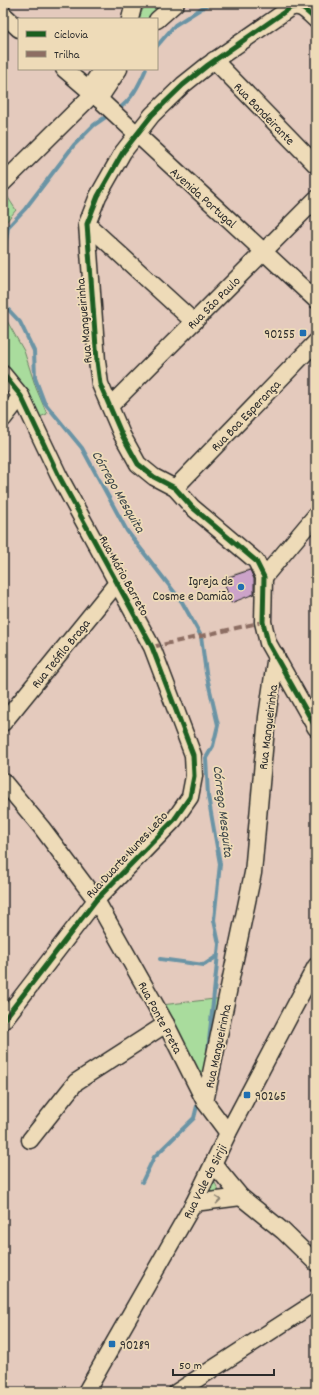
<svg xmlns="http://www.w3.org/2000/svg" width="319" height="1395" font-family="Dekko,sans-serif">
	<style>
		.green { fill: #a9dc9d; stroke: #6a8464 }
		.shadow { fill: #0003 }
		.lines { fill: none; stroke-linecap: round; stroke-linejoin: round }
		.stream { stroke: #6a94a5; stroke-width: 4 }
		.building { fill: #cca3c9; stroke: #2b2b2b }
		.minor-casing { stroke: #2b2b2b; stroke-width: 19 }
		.minor { stroke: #eedbb8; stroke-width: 16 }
		.quiet { stroke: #8d6e63; stroke-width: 4; stroke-dasharray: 8 4; stroke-linecap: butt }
		.cycleway-casing { stroke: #eedbb8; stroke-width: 8 }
		.cycleway { stroke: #1b5e20; stroke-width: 5 }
		.oneway { stroke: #8c8372 }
		.poi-dot { fill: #1f6fb2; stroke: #eedbb8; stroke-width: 1.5 }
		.labels { text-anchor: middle; stroke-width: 3.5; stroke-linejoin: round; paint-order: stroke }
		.street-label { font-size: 13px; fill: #2b2b2b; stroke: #eedbb8 }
		.poi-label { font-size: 13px; fill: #2b2b2b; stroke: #eedbb8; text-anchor: end }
		.water-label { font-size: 14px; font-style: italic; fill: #3b4549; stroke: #eedbb8 }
	</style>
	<rect width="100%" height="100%" fill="#e4cabd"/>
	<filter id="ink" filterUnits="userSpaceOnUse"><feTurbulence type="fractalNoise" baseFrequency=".025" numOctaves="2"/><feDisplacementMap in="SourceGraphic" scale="8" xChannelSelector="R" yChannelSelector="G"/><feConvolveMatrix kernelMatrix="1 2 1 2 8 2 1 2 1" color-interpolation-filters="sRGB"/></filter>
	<g filter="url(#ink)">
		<!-- green -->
		<g class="green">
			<polygon points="146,3 165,3 148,19 138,19"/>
			<polygon points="5,193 16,210 6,222 3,228 3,194"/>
			<polygon points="3,314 24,351 36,388 47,414 35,419 3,375"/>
			<polygon points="224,998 205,1085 161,1005"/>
			<polygon points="214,1181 222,1197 202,1201"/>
		</g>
		<!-- shadow -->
		<polygon class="shadow" points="254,567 258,575 257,590 254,594 224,579 228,576"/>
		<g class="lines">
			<!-- stream -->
			<g class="stream">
				<polyline points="157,46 175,25 210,3"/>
				<path d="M 117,110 C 132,100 139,85 146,69"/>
				<polyline points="3,261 8,227 25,209 74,145 94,125 110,114"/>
				<polyline points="3,298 5,306 20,322 34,351 35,378 44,402 82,448 127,531 182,602 201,636 206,673 218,725 213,746 206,758 208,796 220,864 214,920 219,944 208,1051"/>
				<polyline points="160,959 204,965 216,957"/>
				<polyline points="142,1182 154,1157 194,1118 197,1106"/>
			</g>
		</g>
		<!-- building -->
		<polygon class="building" points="250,570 254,579 254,594 231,603 223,579"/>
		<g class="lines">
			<!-- minor casing -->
			<g class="minor-casing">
				<g id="minor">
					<polyline points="3,14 19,29"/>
					<polyline points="130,19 134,3"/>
					<polyline points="157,20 176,3"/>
					<path d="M 316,20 C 308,13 301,3 290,8 L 208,65 L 183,85 L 152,115 L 123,152 L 98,196 L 87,224 L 97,361 L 100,384 L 122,435 L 138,464 L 154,477 L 175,488 L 192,507 L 256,561 L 264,577 L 263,622 L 268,643 L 316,728"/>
					<polyline points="214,60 316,165"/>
					<polyline points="64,69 99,99 316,300"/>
					<polyline points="88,90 102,69"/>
					<polyline points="99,99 119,69"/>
					<polyline points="3,183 93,94"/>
					<polyline points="87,224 194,322"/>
					<polyline points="3,374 21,396 59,476 152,647 193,755 194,776 190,797 174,820 96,900 3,1021"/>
					<polyline points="110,406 316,199"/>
					<polyline points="3,419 21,396"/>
					<polyline points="175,488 316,342"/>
					<polyline points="264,577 316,515"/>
					<polyline points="3,723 116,584"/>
					<polyline points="3,781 42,828 96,900 166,1024 205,1102 228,1133"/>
					<polyline points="205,1102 253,873 267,717 276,655"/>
					<polyline points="30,1140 76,1082 166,1024"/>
					<polyline points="213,1163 241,1197 283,1231 316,1263"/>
					<polyline points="194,1203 241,1197"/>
					<polyline points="86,1392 194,1203 228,1133 316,966"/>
					<polyline points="177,1392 316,1302"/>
				</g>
			</g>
			<!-- minor -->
			<use href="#minor" class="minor"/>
			<!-- quiet -->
			<polyline class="quiet" points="152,647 263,622"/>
			<!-- cycleway casing -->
			<g class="cycleway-casing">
				<g id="cycleway">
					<path d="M 316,20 C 308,13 301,3 290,8 L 208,65 L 183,85 L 152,115 L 123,152 L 98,196 L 87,224 L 97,361 L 100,384 L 122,435 L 138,464 L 154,477 L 175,488 L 192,507 L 256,561 L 264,577 L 263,622 L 268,643 L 316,728"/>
					<polyline points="3,374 21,396 59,476 152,647 193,755 194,776 190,797 174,820 96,900 3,1021"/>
				</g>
			</g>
			<!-- cycleway -->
			<use href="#cycleway" class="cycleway"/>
		</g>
		<!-- one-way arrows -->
		<defs><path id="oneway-chevron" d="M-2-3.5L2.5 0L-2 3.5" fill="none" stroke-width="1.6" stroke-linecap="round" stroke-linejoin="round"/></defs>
		<use class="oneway" href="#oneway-chevron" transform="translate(218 1200) rotate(-7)"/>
	</g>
	<!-- markers -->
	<g class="poi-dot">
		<rect x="299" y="329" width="8" height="8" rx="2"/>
		<circle cx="241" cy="587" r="4"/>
		<rect x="243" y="1091" width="8" height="8" rx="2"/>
		<rect x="108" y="1340" width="8" height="8" rx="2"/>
	</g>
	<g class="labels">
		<!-- street labels -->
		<g class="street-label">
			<text transform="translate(265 113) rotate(46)" y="5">Rua Bandeirante</text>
			<text transform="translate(204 197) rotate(42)" y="5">Avenida Portugal</text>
			<text transform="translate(213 302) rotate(-45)" y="5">Rua São Paulo</text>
			<text transform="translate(83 321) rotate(-95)" y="5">Rua Mangueirinha</text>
			<text transform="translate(245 415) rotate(-46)" y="5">Rua Boa Esperança</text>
			<text transform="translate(125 575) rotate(61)" y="5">Rua Mário Barreto</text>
			<text transform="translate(60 653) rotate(-51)" y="5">Rua Teófilo Braga</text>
			<text transform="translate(267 727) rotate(-83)" y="5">Rua Mangueirinha</text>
			<text transform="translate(126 854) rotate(-47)" y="5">Rua Duarte Nunes Leão</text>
			<text transform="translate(161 1017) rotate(62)" y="5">Rua Ponte Preta</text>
			<text transform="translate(217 1046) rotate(-78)" y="5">Rua Mangueirinha</text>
			<text transform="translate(204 1181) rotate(-63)" y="5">Rua Vale do Siriji</text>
		</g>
		<!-- poi labels -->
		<g class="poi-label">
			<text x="295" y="338">90255</text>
			<text x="233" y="585">Igreja de<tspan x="233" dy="15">Cosme e Damião</tspan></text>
			<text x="255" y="1100" text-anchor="start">90265</text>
			<text x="120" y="1349" text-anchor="start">90289</text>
		</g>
		<!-- water labels -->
		<g class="water-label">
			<text transform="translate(119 491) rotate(60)" y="5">Córrego Mesquita</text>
			<text transform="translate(224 811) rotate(83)" y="5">Córrego Mesquita</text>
		</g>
	</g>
	<!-- margin -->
	<rect width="319" height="1395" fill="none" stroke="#eedbb8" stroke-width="16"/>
	<rect x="8" y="8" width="303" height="1379" fill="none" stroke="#2b2b2b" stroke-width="1.5" filter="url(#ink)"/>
	<!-- legend -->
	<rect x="18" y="18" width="140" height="52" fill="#eedbb8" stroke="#a09580"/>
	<rect x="26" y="31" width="20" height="6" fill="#1b5e20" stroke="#a09580"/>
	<text x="54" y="38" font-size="12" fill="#2b2b2b">Ciclovia</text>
	<rect x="26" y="51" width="20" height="6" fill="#8d6e63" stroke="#a09580"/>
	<text x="54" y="58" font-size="12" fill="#2b2b2b">Trilha</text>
	<!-- scale -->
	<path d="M173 1369v6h101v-6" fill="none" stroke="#2b2b2b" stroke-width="2"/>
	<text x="179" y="1369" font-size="12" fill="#2b2b2b" stroke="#eedbb8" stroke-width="3" paint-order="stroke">50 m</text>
</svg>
